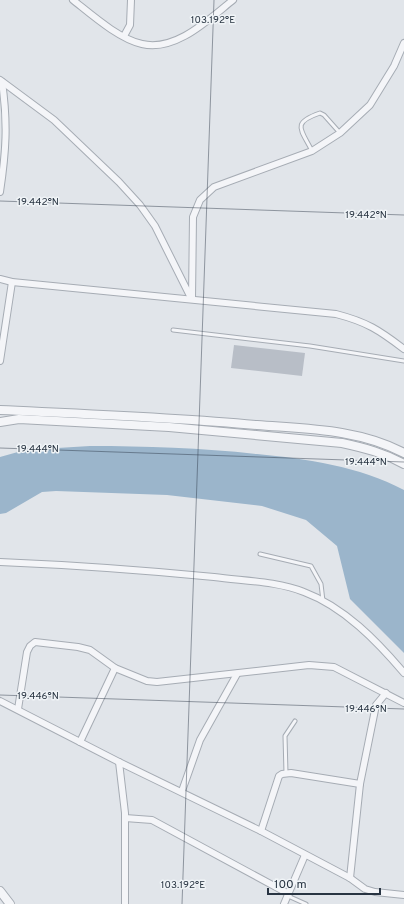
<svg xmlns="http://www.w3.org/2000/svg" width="404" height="904" font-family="Overpass,sans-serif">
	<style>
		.water { fill: #9bb5cb }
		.building { fill: #b8bec7 }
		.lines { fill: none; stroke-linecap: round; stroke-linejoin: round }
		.service-casing { stroke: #a6acb4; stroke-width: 5 }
		.minor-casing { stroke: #a6acb4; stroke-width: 8 }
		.tertiary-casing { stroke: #a6acb4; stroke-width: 10 }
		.service { stroke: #f4f5f8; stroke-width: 3 }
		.minor { stroke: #f4f5f8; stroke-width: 6 }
		.tertiary { stroke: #f4f5f8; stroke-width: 8 }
		.ticks { fill: none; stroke: #283442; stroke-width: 1; stroke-opacity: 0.45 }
		.ticks-label { font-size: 10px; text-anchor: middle; fill: #283442; stroke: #f0f4f7; stroke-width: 3; stroke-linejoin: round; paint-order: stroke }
	</style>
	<rect width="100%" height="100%" fill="#e1e5ea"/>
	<!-- water -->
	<path class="water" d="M 90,446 C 146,446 202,448 257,454 C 307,459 359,466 404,490 L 404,653 L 350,599 L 337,546 L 306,520 L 262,506 L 167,495 L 56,491 L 42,492 L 6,513 L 0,514 L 0,457 L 25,450 Z"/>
	<!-- building -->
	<polygon class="building" points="234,345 305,353 302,376 231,368"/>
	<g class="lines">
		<!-- service casing -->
		<g class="service-casing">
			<g id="service">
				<path d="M 312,151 C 301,129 291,123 320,113 L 324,115 L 340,133"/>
				<polyline points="173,330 310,346 404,361"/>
				<polyline points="260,554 311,566 321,584 323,601"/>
				<polyline points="286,773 285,736 295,721"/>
				<polyline points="288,896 306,904"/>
			</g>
		</g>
		<!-- minor casing -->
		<g class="minor-casing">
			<g id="minor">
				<path d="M 73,0 C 92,15 119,39 142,44 C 176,52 209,19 233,0"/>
				<polyline points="124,36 130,25 131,0"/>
				<polyline points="0,80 54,120 119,182 140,205 155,226 191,298"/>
				<path d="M 0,192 C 6,152 8,123 2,82"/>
				<path d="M 0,279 L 12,282 L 336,314 C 367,322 379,330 404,349"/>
				<polyline points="192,299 193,217 200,200 214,187 312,151 340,133 370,105 394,66 404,43"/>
				<polyline points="0,361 12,282"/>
				<path d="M 0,562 C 72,565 142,570 214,577 C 243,581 277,581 304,592 C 344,607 377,641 404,673"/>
				<polyline points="0,701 119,762 261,831 350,878 365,889 375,892 404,895"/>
				<polyline points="18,709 27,652 30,646 35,642 78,647 90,650 115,668 147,681 157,682 309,665 334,667 404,703"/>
				<polyline points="80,742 115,668"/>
				<polyline points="119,762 125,813 125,904"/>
				<polyline points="182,791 200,740 237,674"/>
				<polyline points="125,818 152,820 289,894"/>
				<polyline points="261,831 279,776 282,774 291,773 360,784"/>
				<polyline points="350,878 360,784 376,705 386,693"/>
				<polyline points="284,904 305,855"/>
			</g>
		</g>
		<!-- tertiary casing -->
		<g class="tertiary-casing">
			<g id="tertiary">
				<path d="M 0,410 C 86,414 171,417 257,425 C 306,429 359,429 404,453"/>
				<path d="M 0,422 L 19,419 L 169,427 L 342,443 C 365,448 384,453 404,464"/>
				<polyline points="0,891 10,904"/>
			</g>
		</g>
		<!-- service -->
		<use href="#service" class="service"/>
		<!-- minor -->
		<use href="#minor" class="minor"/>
		<!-- tertiary -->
		<use href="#tertiary" class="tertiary"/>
	</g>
	<!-- ticks -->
	<path class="ticks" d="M 0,201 L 404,215M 0,448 L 404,462M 0,695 L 404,709M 182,904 L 214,0"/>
	<g class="ticks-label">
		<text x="213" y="23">103.192°E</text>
		<text x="38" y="205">19.442°N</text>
		<text x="366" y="218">19.442°N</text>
		<text x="38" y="452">19.444°N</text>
		<text x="366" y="465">19.444°N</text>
		<text x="38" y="699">19.446°N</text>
		<text x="366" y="712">19.446°N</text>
		<text x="183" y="888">103.192°E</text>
	</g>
	<!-- scale -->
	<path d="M268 888v6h112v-6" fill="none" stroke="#283442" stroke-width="2"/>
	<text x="274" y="888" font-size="12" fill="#283442" stroke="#f0f4f7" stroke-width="3" paint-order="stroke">100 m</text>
</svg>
